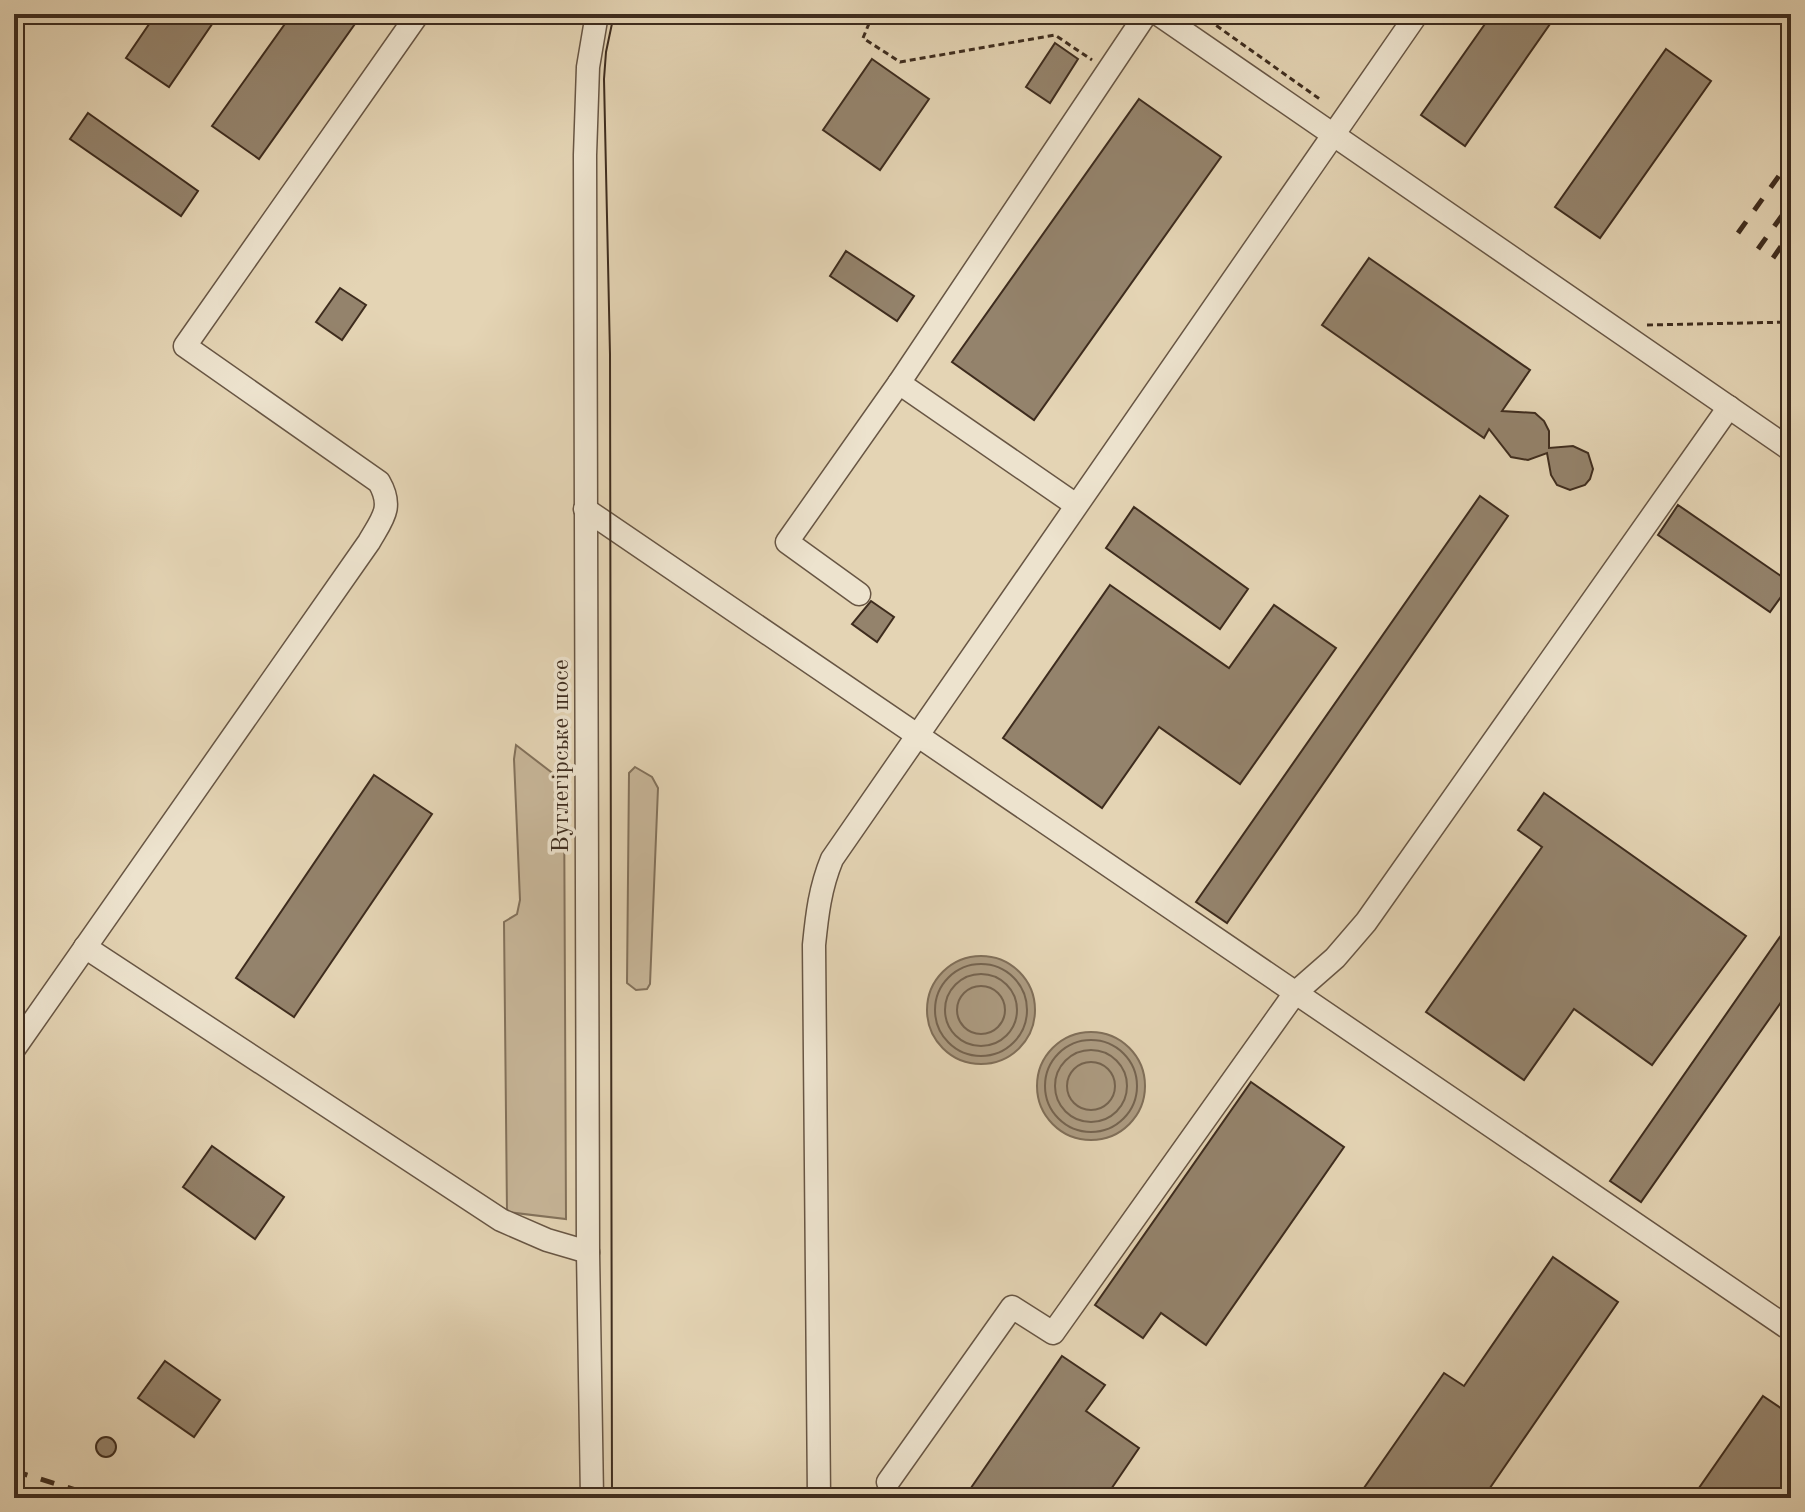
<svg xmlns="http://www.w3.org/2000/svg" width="1805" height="1512" font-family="'Old Standard TT',serif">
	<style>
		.green { fill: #c8b79a; stroke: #83725c; stroke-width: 2 }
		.water { fill: #ac9b81; stroke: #806f59; stroke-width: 2 }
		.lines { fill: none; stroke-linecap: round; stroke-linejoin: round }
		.shore { stroke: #756450; stroke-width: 2 }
		.building { fill: #94836c; stroke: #3e2c1e; stroke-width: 2 }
		.minor-casing { stroke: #685644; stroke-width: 25 }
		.path { stroke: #3e2c1e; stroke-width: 3; stroke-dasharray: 6 4; stroke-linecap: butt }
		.minor { stroke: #ede3ce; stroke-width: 22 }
		.tram { stroke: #3e2c1e; stroke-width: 2 }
		.rail { stroke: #3e2c1e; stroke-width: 5; stroke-dasharray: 14 14; stroke-linecap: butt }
		.labels { text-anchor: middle; stroke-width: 7; stroke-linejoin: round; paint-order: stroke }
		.street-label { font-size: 24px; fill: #3e2c1e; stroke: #ede3ce }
	</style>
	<rect width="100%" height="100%" fill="#e4d4b4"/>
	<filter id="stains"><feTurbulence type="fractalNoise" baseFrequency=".0025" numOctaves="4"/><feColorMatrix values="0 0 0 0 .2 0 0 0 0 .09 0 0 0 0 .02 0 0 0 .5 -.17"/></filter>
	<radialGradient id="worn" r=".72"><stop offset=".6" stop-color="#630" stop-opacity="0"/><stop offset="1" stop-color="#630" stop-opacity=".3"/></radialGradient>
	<!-- green -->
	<g class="green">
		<polygon points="516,745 564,782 566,1219 507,1212 504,922 517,914 520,900 514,759"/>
		<polygon points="635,767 652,777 658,788 650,984 647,989 636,990 627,983 629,773"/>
	</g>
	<!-- water -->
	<g class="water">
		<circle cx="981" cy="1010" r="54"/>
		<circle cx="1091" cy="1086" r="54"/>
	</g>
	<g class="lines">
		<!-- shore -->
		<g class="shore">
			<circle cx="981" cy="1010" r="46"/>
			<circle cx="981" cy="1010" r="36"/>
			<circle cx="981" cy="1010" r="24"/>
			<circle cx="1091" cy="1086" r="46"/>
			<circle cx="1091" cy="1086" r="36"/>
			<circle cx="1091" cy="1086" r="24"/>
		</g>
	</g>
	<!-- building -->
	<g class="building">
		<polygon points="156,14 219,14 169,87 126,58"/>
		<polygon points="292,14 362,14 259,159 212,126"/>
		<polygon points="1492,14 1557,14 1465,146 1421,115"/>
		<polygon points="1055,43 1078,59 1050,103 1026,87"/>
		<polygon points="1666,49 1711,81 1600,238 1555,207"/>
		<polygon points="872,59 929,99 880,170 823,130"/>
		<polygon points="1139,99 1221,157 1034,420 952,362"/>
		<polygon points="88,113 198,191 181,216 70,139"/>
		<polygon points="846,251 914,296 897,321 830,276"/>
		<polygon points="1369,258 1530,370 1502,411 1535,413 1544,421 1549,431 1549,448 1573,446 1588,453 1593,469 1590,479 1585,485 1570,490 1557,485 1551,475 1547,453 1528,460 1511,457 1489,429 1484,438 1322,325"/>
		<polygon points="340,288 366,305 342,340 316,322"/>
		<polygon points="1480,496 1508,516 1227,923 1196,902"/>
		<polygon points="1678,505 1791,583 1770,612 1658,535"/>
		<polygon points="1134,507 1248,589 1220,629 1106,548"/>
		<polygon points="1110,585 1229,668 1274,605 1336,648 1240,784 1159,727 1102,808 1003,738"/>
		<polygon points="871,601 894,617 877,642 852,624"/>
		<polygon points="374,775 432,814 294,1017 236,978"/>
		<polygon points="1544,793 1746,936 1652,1065 1574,1009 1524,1080 1426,1012 1542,847 1518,830"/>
		<polygon points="1791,921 1791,988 1641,1202 1610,1181"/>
		<polygon points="1251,1082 1344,1147 1206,1345 1161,1313 1143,1338 1095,1305"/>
		<polygon points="212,1146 284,1197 255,1239 183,1187"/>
		<polygon points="1553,1257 1618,1302 1483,1498 1357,1498 1444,1373 1464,1386"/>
		<polygon points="1062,1356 1105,1385 1086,1411 1139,1448 1105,1498 964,1498"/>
		<polygon points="165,1361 220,1400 194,1437 138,1398"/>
		<polygon points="1763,1396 1791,1415 1791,1498 1692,1498"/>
		<circle cx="106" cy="1447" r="10"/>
	</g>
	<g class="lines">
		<!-- minor casing -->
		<g class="minor-casing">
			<g id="minor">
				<polyline points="1158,14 1791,450"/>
				<polyline points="899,383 1076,505"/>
				<polyline points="585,509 1791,1330"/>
				<polyline points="859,594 787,542 899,383 1146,14"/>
				<polyline points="85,947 501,1220 547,1240 588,1252"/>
				<path d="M 14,1049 L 369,542 C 382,519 394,508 379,482 L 185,346 L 418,14"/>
				<polyline points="888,1482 1012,1307 1053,1333 1295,993 1335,958 1366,922 1729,407"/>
				<polyline points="592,1498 588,1252 585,155 588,67 597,14"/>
				<path d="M 819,1498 L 814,945 C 817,915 820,888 832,859 L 1417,14"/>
			</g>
		</g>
		<!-- path -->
		<g class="path">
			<polyline points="873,14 863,38 900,62 1055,35 1092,60"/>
			<polyline points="1200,14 1321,100"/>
			<polyline points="1212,21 1264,14"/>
			<polyline points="1647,325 1791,322"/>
		</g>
		<!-- minor -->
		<use href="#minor" class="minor"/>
		<!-- tram -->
		<polyline class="tram" points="612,1498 610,354 604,79 606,52 614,14"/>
		<!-- rail -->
		<g class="rail">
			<polyline points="1738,233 1791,159"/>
			<polyline points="1758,249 1791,203"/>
			<polyline points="1773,258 1791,232"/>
			<polyline points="14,1471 102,1498"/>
		</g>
	</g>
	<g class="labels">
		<!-- street labels -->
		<g class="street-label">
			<text transform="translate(560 756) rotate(-90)" y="8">Вуглегірське шосе</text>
		</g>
	</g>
	<!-- margin -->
	<rect width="1805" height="1512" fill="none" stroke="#e4d4b4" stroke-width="48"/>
	<rect x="16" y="16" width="1773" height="1480" fill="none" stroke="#3e2c1e" stroke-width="4"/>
	<rect x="24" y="24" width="1757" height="1464" fill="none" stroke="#3e2c1e" stroke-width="2"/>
	<rect width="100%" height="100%" filter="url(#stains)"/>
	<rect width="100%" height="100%" fill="url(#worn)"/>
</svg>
